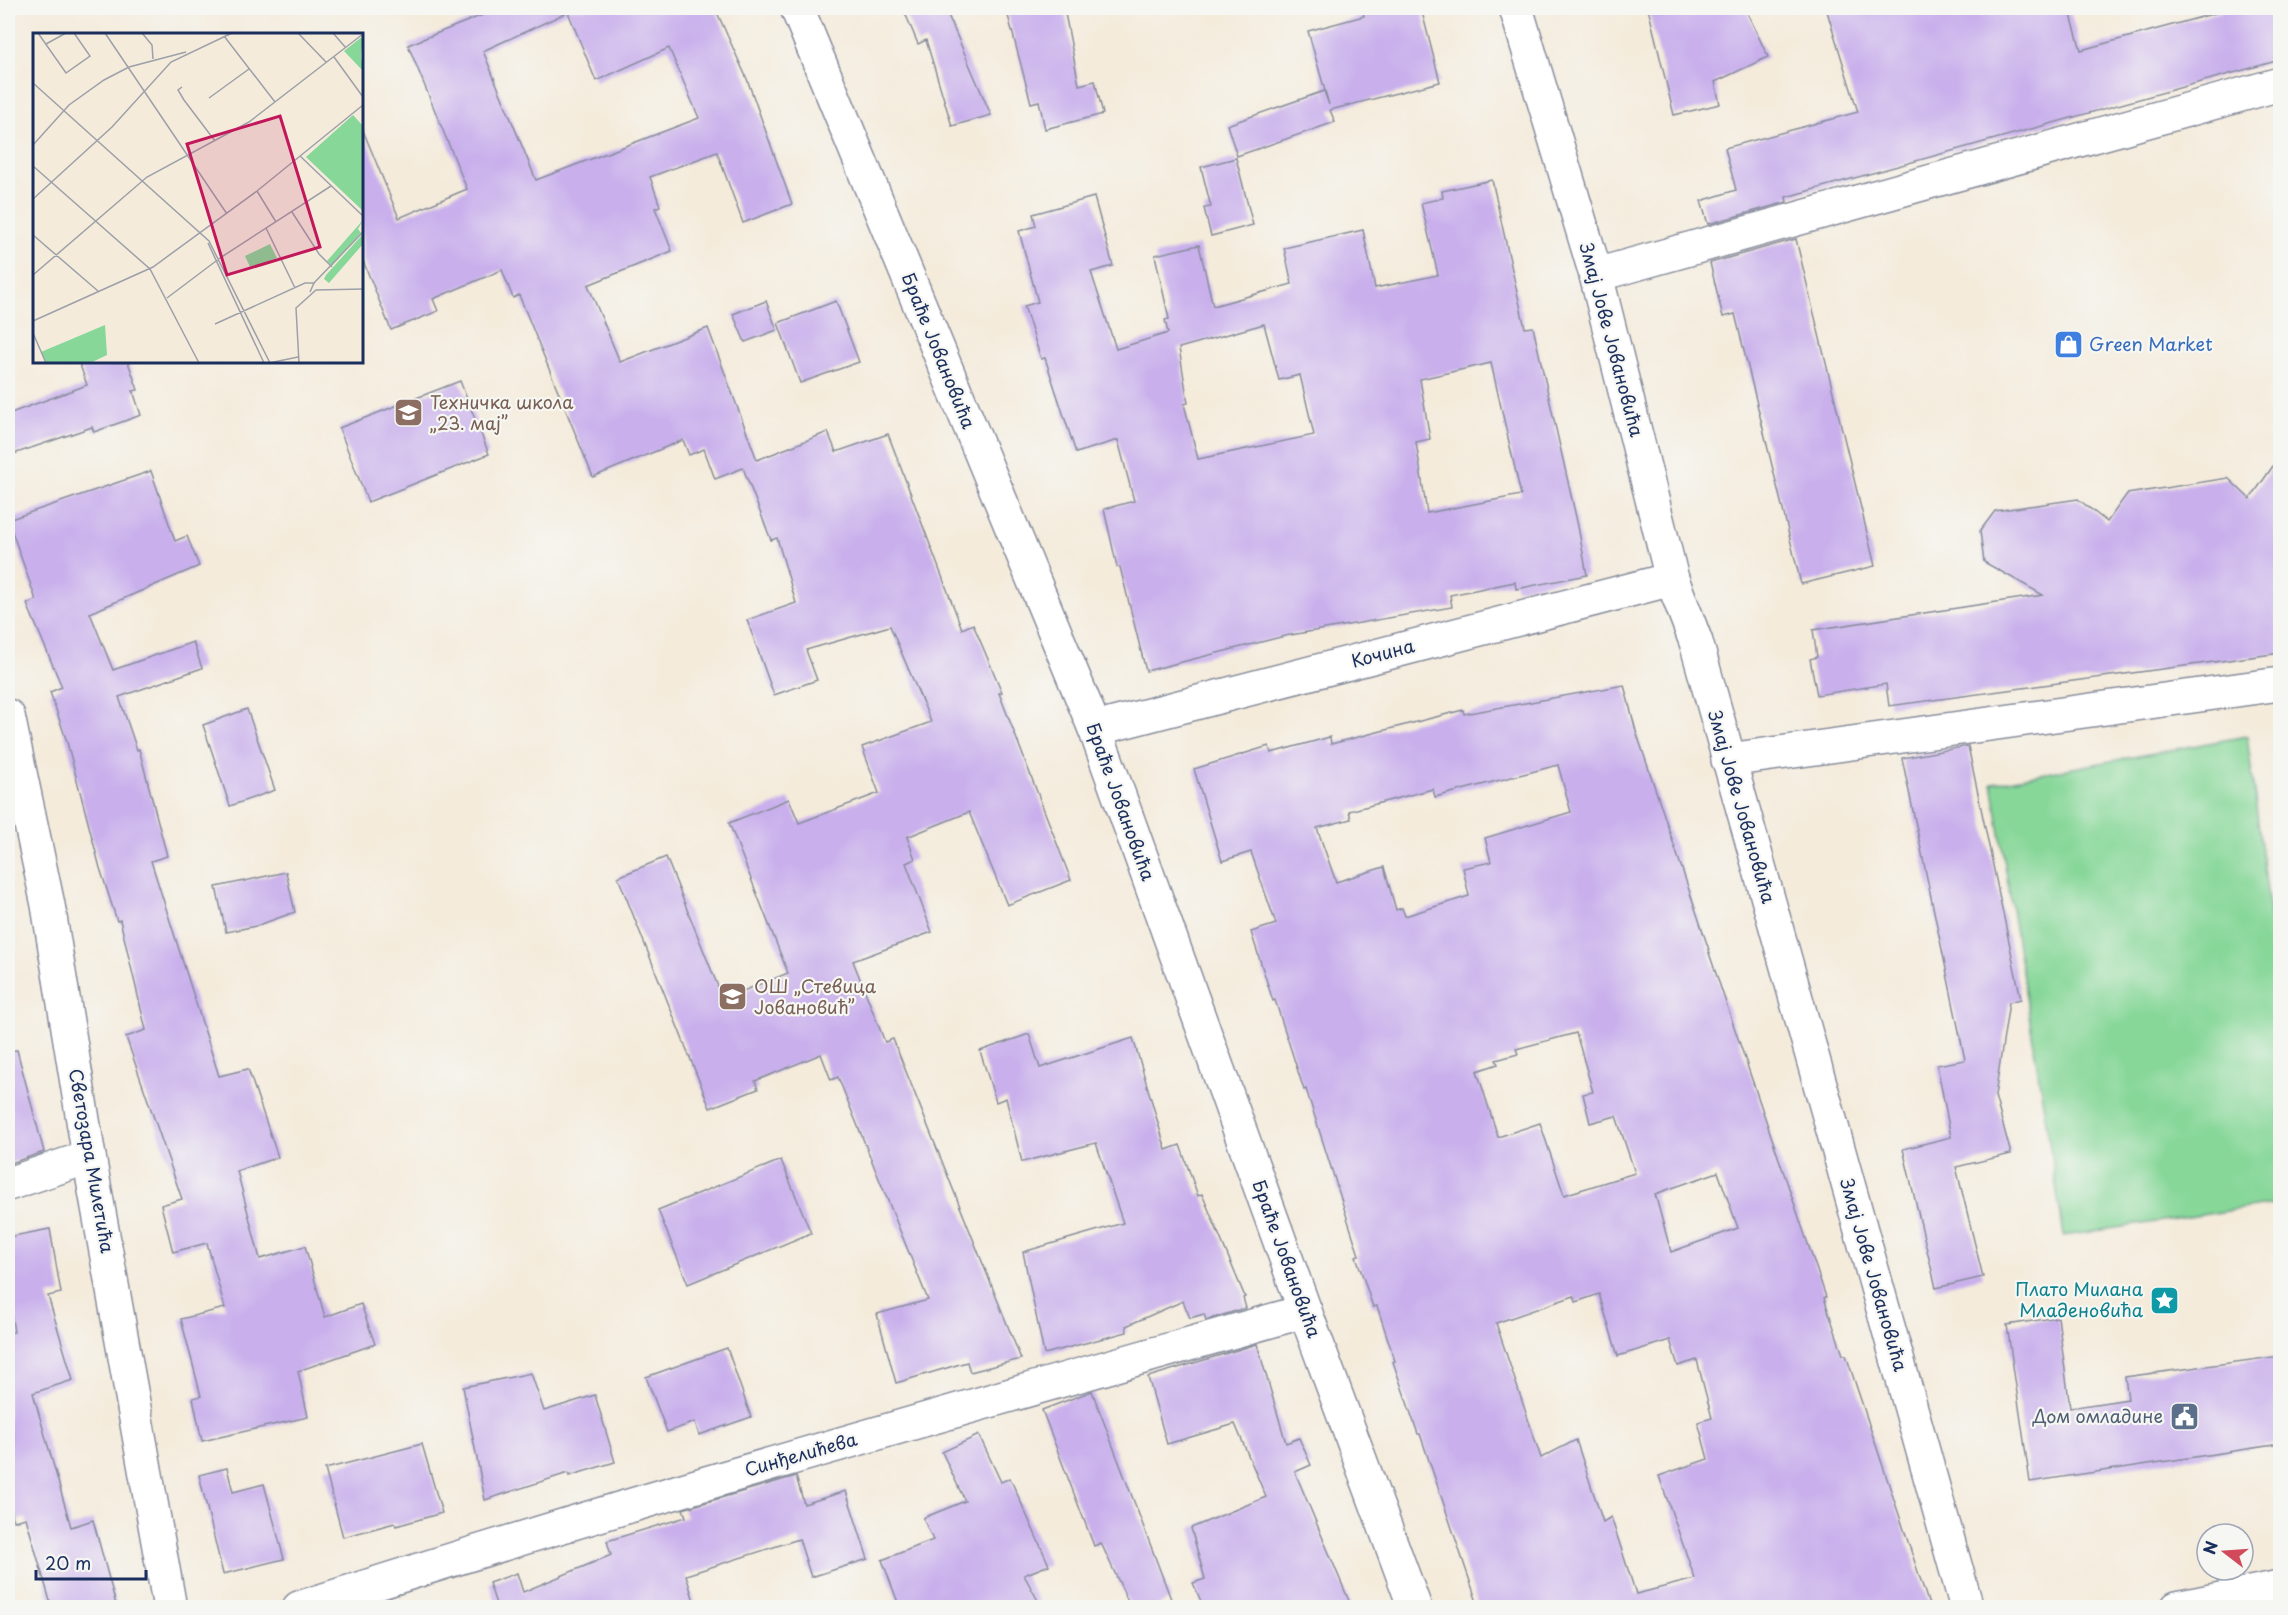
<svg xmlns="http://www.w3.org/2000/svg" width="2288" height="1615" font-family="'Playpen Sans',sans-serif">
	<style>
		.green { fill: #86d798; stroke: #50837b; stroke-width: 1.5 }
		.building { fill: #c9b0ec; fill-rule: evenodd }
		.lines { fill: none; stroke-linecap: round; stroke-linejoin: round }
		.minor-casing { stroke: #888d9c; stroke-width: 36 }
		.minor { stroke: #fff; stroke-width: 33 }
		.labels { text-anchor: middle; stroke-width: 4.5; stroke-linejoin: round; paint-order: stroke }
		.street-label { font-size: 18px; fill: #1b2f5e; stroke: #f6f6f2 }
		.shop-label { font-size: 18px; fill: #366cbe; stroke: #f6f6f2; text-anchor: start }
		.education-label { font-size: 18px; fill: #785e54; stroke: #f6f6f2; text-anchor: start }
		.culture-label { font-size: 18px; fill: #0d838f; stroke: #f6f6f2; text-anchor: end }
		.service-label { font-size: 18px; fill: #4e5e75; stroke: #f6f6f2; text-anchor: end }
		.inset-road { fill: none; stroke: #9da0a9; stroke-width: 1.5 }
		.view { fill: #c2185b; fill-opacity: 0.15; stroke: #c2185b; stroke-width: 3 }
		.inset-edge { fill: none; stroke: #1b2f5e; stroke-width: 3 }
	</style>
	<rect width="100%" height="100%" fill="#f6f6f2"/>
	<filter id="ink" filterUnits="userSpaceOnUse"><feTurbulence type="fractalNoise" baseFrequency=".0167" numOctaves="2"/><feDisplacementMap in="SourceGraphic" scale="12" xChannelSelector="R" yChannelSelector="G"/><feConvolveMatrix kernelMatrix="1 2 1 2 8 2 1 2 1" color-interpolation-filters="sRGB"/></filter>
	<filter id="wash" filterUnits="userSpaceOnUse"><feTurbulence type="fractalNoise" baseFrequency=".008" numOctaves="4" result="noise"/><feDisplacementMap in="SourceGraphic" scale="24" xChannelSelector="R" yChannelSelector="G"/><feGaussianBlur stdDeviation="1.35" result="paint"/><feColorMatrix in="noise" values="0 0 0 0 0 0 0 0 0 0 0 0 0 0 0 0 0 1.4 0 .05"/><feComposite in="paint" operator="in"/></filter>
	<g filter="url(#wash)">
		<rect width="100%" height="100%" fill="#f4ebdb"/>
		<path class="green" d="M2247 736 2280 992V1203L2064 1236 1992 783Z"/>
		<g id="blocks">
			<g class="building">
				<path d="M500 8H715L747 79 792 204 743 223 717 152 650 177 660 206 655 208 672 251 588 285 620 362 708 328 757 460 828 432 836 452 888 434 962 629 973 624 1002 692 999 693 1071 880 1007 905 969 812 907 837 915 859 906 863 932 932 853 961 885 1042 893 1039 1021 1359 970 1372 967 1362 896 1383 877 1314 928 1300 838 1077 831 1080 821 1054 755 1081 758 1089 710 1108 618 877 666 857 723 999 788 973 729 823 789 799 799 823 879 793 862 747 931 722 890 626 806 650 817 680 774 695 747 620 796 603 777 538 771 540 743 468 715 479 704 449 689 455 683 440 593 477 519 295 513 298 502 270 433 299 438 311 391 330 362 258V128L399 218 467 189 408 45ZM568 12 596 81 669 48 699 118 536 180 483 51Z"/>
				<path d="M903 8H945L991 115 952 126 926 40 918 44Z"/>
				<path d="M1006 8H1064L1079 85 1095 81 1103 114 1045 129 1039 101 1031 103Z"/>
				<path d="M1362 8H1421L1440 82 1330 110 1335 122 1237 156 1227 125 1324 91 1329 105 1308 31 1364 16Z"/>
				<path d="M1648 8H1745L1768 57 1715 82 1720 104 1674 115Z"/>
				<path d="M1826 8H2069L2081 50 2234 8H2280V60L1786 197 1787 202 1708 224 1701 201 1736 190 1725 148 1858 112Z"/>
				<path d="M1236 158 1253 225 1211 236 1204 208 1211 207 1201 167Z"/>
				<path d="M1492 180 1525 328 1533 327 1578 526 1587 575 1516 589 1515 582 1450 595 1452 607 1285 636 1146 671 1120 567H1117L1104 509 1134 501 1118 440 1076 453 1045 358 1041 359 1024 306 1038 302 1019 231 1036 226 1033 214 1094 197 1113 266 1091 272 1116 349 1168 333 1165 320 1169 319 1155 255 1199 245 1213 306 1292 284 1284 248 1363 230 1375 288 1438 275 1421 203 1443 198 1442 191ZM1264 324 1279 380 1300 375 1314 435 1198 459 1184 404 1188 403 1179 348ZM1491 363 1521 495 1427 513 1416 442 1430 439 1420 379Z"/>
				<path d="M1796 239 1875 566 1801 584 1735 314 1723 317 1710 263Z"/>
				<path d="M766 301 777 330 745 342 733 314Z"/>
				<path d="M836 301 859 362 800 383 778 323Z"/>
				<path d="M79 362H128L138 390 133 391 141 415 94 432 92 427 8 456V414L87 385Z"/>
				<path d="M460 381 489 454 368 502 339 428Z"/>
				<path d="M2280 456V653L1889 706 1886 684 1817 695 1810 659 1817 657 1813 630 2043 595 1984 562 1980 531 1995 511 2078 499 2107 522 2127 494 2228 478 2250 499Z"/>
				<path d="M151 471 175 541 187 536 199 566 90 613 113 670 193 642 202 668 119 697 137 750 139 749 167 856 151 861 219 1076 248 1069 278 1157 237 1171 260 1259 305 1246 325 1317 361 1304 375 1344 298 1371 308 1417 202 1441 193 1398 201 1396 181 1319 225 1308 207 1243 173 1252 161 1205 182 1199 126 1037 146 1030 120 920 117 921 100 868 67 742 50 692 62 687 27 604 36 600 8 520Z"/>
				<path d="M1624 685 1636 731 1710 953H1709L1826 1297 1824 1298 1843 1355H1846L1930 1608H1479L1420 1434H1418L1393 1362 1395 1361 1377 1306 1373 1307 1356 1256 1359 1255 1306 1089 1304 1090 1275 1000 1273 1001 1251 932 1276 924 1251 852 1222 861 1194 769 1269 746 1271 753 1330 737 1331 744 1463 710 1464 714ZM1558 765 1571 812 1485 838 1491 862 1463 868 1469 896 1405 916 1402 908 1396 910 1384 867 1336 882 1317 828 1351 819 1349 811 1433 789 1435 797ZM1576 1033 1593 1092 1583 1094 1590 1123 1616 1116 1635 1173 1564 1195 1540 1123 1498 1137 1477 1071 1498 1064 1496 1060 1518 1054 1516 1049ZM1718 1172 1738 1228 1671 1252 1655 1194ZM1599 1294 1618 1356 1670 1340 1678 1366 1697 1360 1712 1418 1698 1422 1708 1459 1659 1476 1695 1579 1636 1594 1611 1517 1603 1522 1576 1440 1541 1458 1496 1323 1574 1296 1576 1302Z"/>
				<path d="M247 709 275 790 230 806 203 725Z"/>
				<path d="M1968 746 2021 999 2009 1002 1995 1096 2011 1154 1956 1167 1983 1277 1936 1288 1903 1149 1951 1137 1937 1065 1965 1060 1902 758Z"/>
				<path d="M286 872 295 912 256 926 226 932 216 887Z"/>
				<path d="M1029 1034 1040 1068 1133 1038 1166 1150 1180 1145 1198 1196 1202 1194 1245 1297 1243 1298 1246 1308 1206 1320 1204 1314 1190 1318 1183 1301 1126 1326 1127 1332 1044 1354 1023 1252 1123 1223 1096 1143 1022 1162 1006 1098 996 1102 980 1051Z"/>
				<path d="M17 1050 44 1152 8 1164V1051Z"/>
				<path d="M781 1160 811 1233 688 1284 658 1210Z"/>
				<path d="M50 1229 61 1293 48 1296 73 1380 33 1393 71 1527 93 1520 117 1608H52L26 1518 14 1521 8 1498V1333L14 1332 8 1294V1237Z"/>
				<path d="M2058 1317 2070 1408 2128 1399 2125 1377 2280 1356V1444L2030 1482 2007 1325Z"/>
				<path d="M1257 1344 1286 1443 1299 1438 1311 1465 1295 1472 1352 1608H1204L1193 1583 1205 1579 1191 1528 1266 1497 1235 1424 1167 1444 1148 1377Z"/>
				<path d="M727 1348 751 1417 699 1435 695 1422 667 1432 646 1377Z"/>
				<path d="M531 1373 544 1411 595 1395 615 1462 569 1476 568 1473 485 1500 463 1387Z"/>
				<path d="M1092 1391 1171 1599 1152 1608H1131L1101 1543 1094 1546 1042 1410Z"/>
				<path d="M979 1435 1001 1482 1010 1478 1049 1565 1024 1575 1042 1608H900L882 1560 933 1540 923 1518 965 1501 942 1452Z"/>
				<path d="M422 1444 442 1513 396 1526 395 1523 343 1537 325 1469Z"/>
				<path d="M227 1468 233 1492 264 1484 284 1559 223 1574 199 1475Z"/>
				<path d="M796 1476 804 1504 846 1491 868 1559 811 1577 799 1539 686 1575 696 1608H487L496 1604 489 1583 517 1573 523 1592 611 1555 607 1541 686 1517 683 1509Z"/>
			</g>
		</g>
	</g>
	<g filter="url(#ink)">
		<use href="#blocks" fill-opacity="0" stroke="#888d9c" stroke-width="1.5"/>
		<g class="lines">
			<defs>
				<g id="minor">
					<path d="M797 8 1095 729 1305 1311 1415 1608"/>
					<path d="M1516 8 1596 275 1672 579 1696 642 1967 1608"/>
					<path d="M1596 275 2280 84"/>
					<path d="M8 716 48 905 89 1157 170 1608"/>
					<path d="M1095 729 1672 579"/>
					<path d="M1728 760 2280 684"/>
					<path d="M8 1184 89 1157"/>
					<path d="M299 1608C632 1501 969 1407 1305 1311"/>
					<path d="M2177 1608 2280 1587"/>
				</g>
			</defs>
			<use href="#minor" class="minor-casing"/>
			<use href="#minor" class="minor"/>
		</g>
	</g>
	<defs>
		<symbol id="shop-square" viewBox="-11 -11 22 22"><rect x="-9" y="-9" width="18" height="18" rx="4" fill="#3f7fe0" stroke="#f6f6f2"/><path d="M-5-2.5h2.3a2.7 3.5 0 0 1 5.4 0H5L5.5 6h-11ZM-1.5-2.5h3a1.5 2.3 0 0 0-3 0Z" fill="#fff"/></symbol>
		<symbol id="school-square" viewBox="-11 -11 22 22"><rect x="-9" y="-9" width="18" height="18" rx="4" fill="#8d6e63" stroke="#f6f6f2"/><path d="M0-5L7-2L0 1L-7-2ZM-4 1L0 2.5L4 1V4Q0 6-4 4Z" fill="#fff"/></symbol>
		<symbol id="sight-square" viewBox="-11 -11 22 22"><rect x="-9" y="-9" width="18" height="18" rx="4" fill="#0f9aa8" stroke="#f6f6f2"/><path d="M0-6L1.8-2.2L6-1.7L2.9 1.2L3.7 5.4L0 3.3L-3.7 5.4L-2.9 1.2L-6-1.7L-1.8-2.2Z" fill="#fff"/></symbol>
		<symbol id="civic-square" viewBox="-11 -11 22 22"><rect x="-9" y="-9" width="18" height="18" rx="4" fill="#5c6f8a" stroke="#f6f6f2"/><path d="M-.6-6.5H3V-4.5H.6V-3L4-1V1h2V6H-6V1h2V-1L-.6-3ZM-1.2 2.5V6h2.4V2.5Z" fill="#fff"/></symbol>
	</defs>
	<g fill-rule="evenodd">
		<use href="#shop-square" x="2052" y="328" width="33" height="33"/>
		<use href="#school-square" x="392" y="396" width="33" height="33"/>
		<use href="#school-square" x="716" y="980" width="33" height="33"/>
		<use href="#sight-square" x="2148" y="1284" width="33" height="33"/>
		<use href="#civic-square" x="2168" y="1400" width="33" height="33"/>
	</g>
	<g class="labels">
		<g class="street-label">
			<text transform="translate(1611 340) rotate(75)" y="6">Змај Јове Јовановића</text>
			<text transform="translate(938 351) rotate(68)" y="6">Браће Јовановића</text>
			<text transform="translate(1383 654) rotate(-15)" y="6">Кочина</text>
			<text transform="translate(1120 802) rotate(70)" y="6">Браће Јовановића</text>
			<text transform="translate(1741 807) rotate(74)" y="6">Змај Јове Јовановића</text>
			<text transform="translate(91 1161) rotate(80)" y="6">Светозара Милетића</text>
			<text transform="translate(1286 1259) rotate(70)" y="6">Браће Јовановића</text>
			<text transform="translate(1873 1275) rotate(74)" y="6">Змај Јове Јовановића</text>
			<text transform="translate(801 1455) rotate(-16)" y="6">Синђелићева</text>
		</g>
		<g class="shop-label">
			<text x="2089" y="351">Green Market</text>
		</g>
		<g class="education-label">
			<text x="430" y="409">Техничка школа<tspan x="430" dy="21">„23. мај”</tspan></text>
			<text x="754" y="993">ОШ „Стевица<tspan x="754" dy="21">Јовановић”</tspan></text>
		</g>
		<g class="culture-label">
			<text x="2143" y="1296">Плато Милана<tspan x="2143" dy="21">Младеновића</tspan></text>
		</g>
		<g class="service-label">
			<text x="2163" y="1423">Дом омладине</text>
		</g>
	</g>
	<g transform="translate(33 33)">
		<rect width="330" height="330" fill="#f4ebdb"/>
		<path d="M330 3 328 23 330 38 311 18ZM320 82 330 93V178L273 124ZM330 187 325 196 328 200 299 233 294 228ZM330 201V211L296 250 291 246 293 242ZM237 211 244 225 218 236 212 223ZM72 292 74 322 57 330H13L8 319Z" fill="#86d798"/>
		<path class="inset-road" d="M5 0 33 40 57 23 41 0M72 0 194 181M109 0 119 12 120 26M265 0 293 29M300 0 313 15M191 3 242 69M13 11 33 0M301 24 330 64M0 50 176 208 237 330M149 54 145 57 151 67 182 108M176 65 216 36M0 112 36 72 71 47 96 34 153 19M267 123 330 183M0 133 117 236 166 330M224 158 243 189M0 166 79 94 138 29 199 0M259 179 286 221 299 234M233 195 262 255M0 202 65 258M175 210 231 330M0 242 114 144 216 89 330 1M277 259 281 250 330 199M134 265 187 225 298 153M0 288 120 234 224 158 330 72M182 291 272 250H282M0 300 13 330M236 330 265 324M266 330 263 275 283 257 330 256"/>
		<path class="view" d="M247 83 287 214 194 242 154 111Z"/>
		<rect width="330" height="330" class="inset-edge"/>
	</g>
	<rect width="2288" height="1615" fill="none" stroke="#f6f6f2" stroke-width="30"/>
	<g transform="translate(2225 1552) rotate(287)"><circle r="28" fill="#f6f6f2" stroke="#9ea6b7" stroke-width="1.5"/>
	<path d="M0-4.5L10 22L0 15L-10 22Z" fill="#d1495b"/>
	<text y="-9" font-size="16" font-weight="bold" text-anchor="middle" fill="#1b2f5e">N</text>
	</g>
	<path d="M36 1570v9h110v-9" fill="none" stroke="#1b2f5e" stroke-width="3"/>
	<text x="45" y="1570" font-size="18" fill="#1b2f5e" stroke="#f6f6f2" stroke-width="4.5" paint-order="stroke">20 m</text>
</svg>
